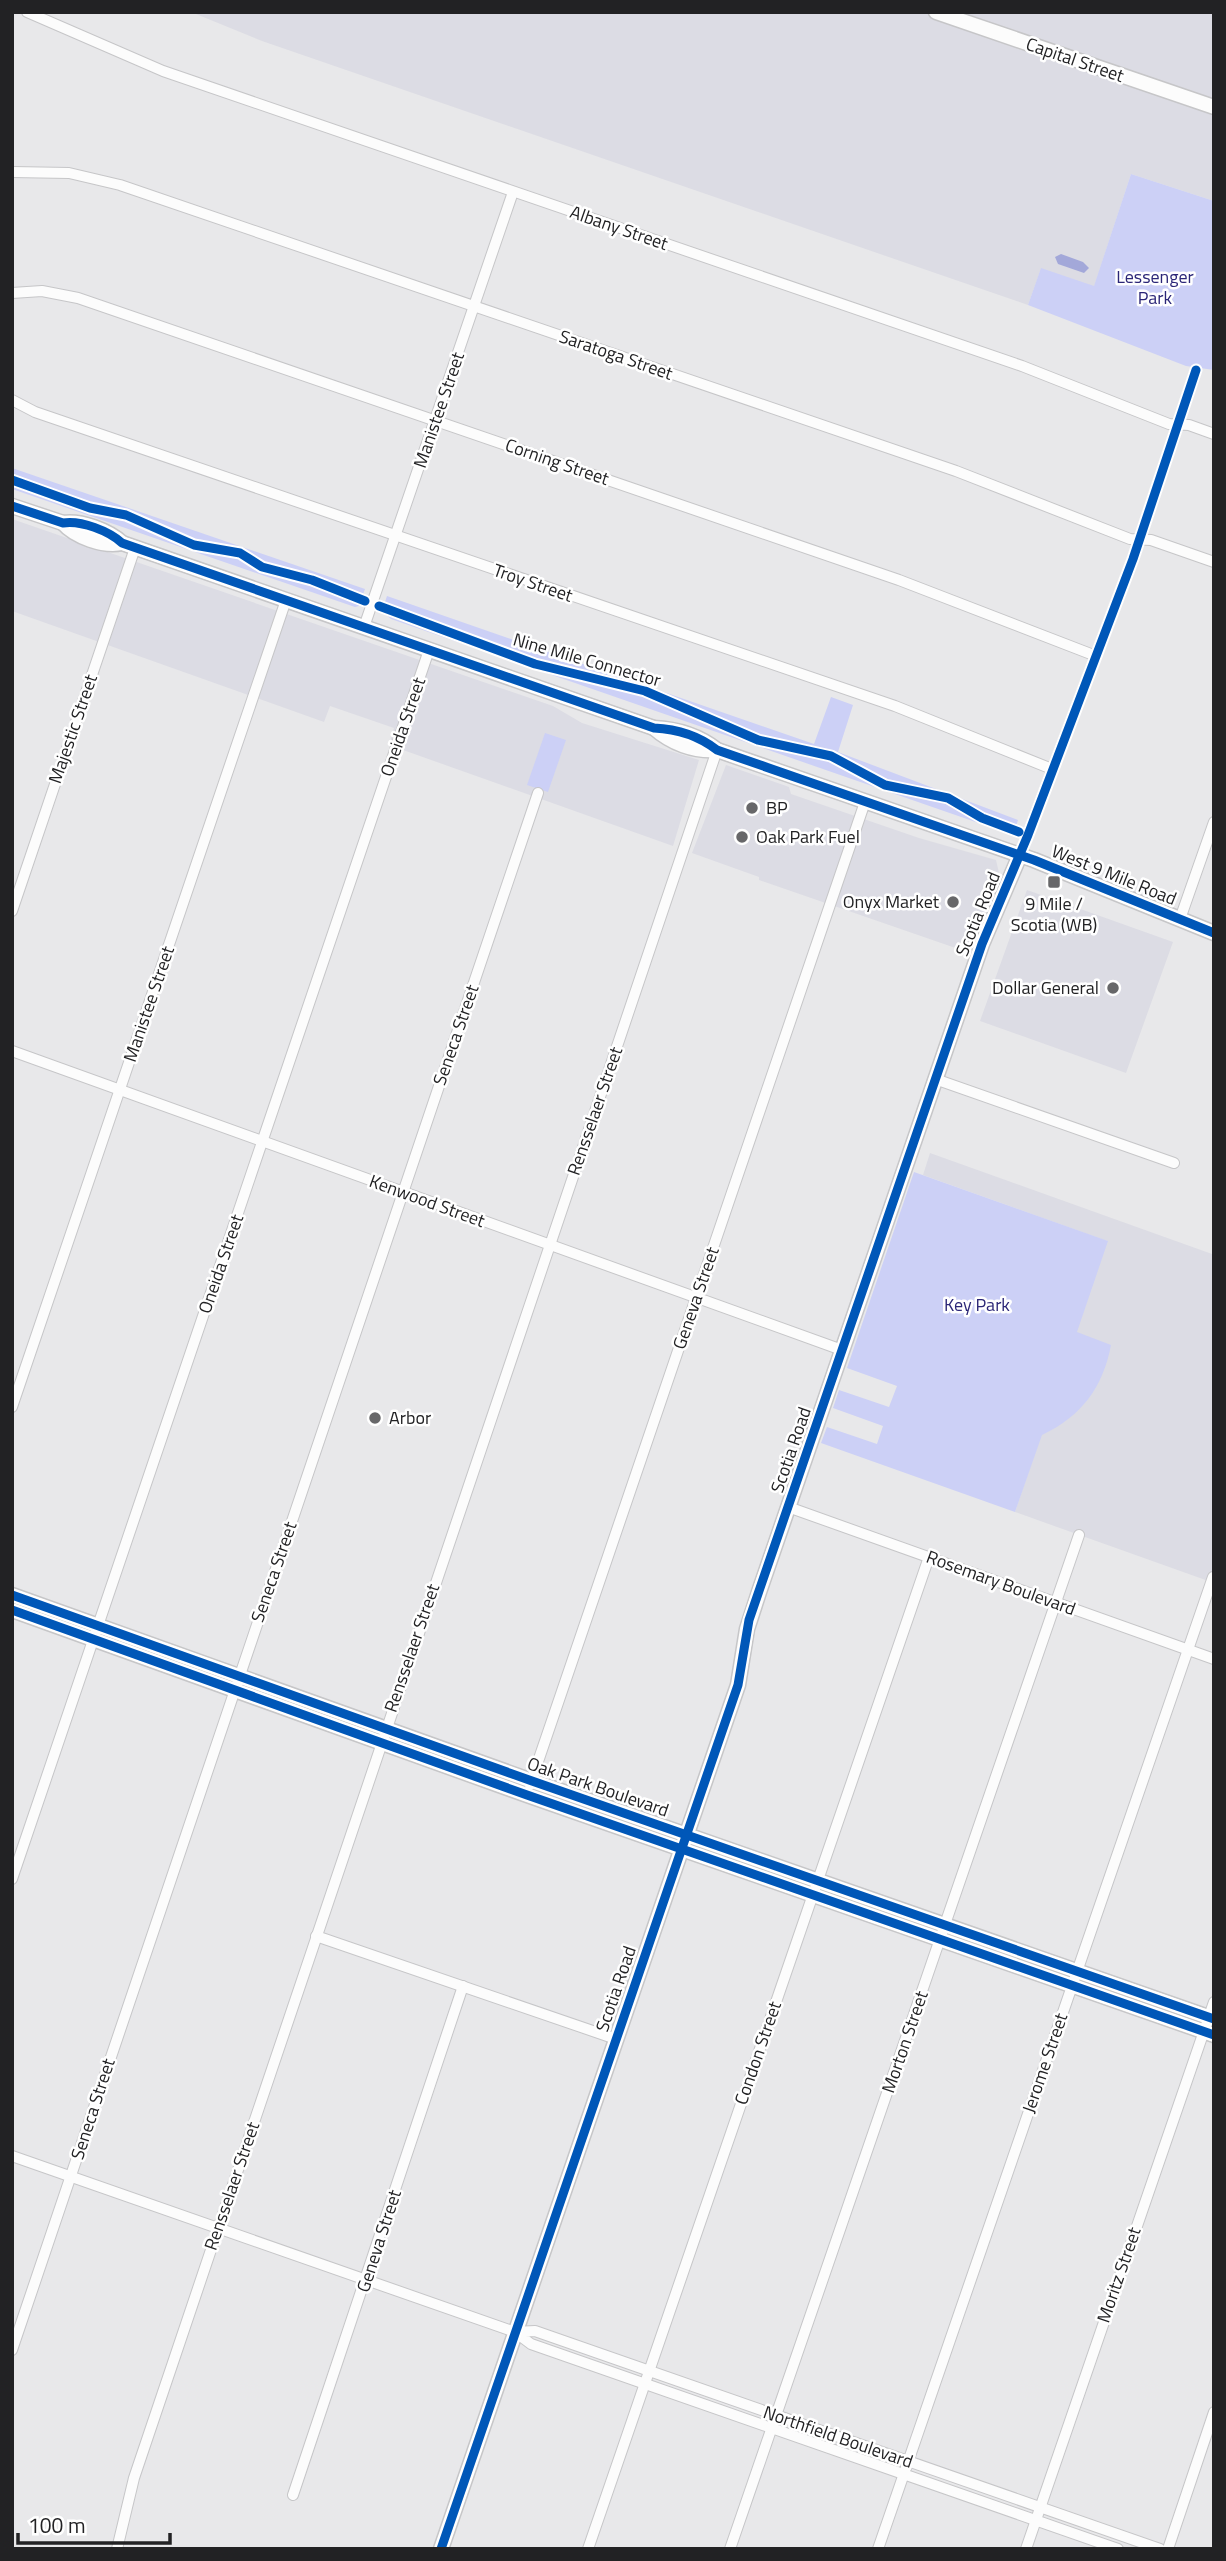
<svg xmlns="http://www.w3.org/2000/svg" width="1226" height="2561" font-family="'Titillium Web',sans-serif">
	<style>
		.built { fill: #dcdce4 }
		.green { fill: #ccd0f6 }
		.water { fill: #a3a8d9 }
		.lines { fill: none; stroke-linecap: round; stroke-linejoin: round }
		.street-casing { stroke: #c6c6c8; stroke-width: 12 }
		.secondary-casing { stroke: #c6c6c8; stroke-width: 17 }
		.street { stroke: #fcfcfc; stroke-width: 10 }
		.secondary { stroke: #fcfcfc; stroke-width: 14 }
		.cycleway-casing { stroke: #fff; stroke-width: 13 }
		.cycleway { stroke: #0057b8; stroke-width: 9 }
		.poi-dot { fill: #676769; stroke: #fff; stroke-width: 2.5 }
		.labels { text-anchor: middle; stroke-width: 5; stroke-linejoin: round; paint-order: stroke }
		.street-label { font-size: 18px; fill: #222224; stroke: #fff }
		.park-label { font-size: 18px; fill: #2b2677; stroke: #fff }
		.poi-label { font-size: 18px; fill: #222224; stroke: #fff; text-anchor: start }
	</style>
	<rect width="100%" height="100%" fill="#e8e8ea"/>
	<g class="built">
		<path d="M191 12H1214V201L1131 174 1094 287 1041 269 1028 305 262 41Z"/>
		<path d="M12 519 553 706 582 723 699 760 673 846 389 745 394 728 330 706 324 722 12 611Z"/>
		<path d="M726 765 789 787 791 794 919 838 996 860 999 873 970 953 759 880V877L692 853Z"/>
		<path d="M1027 890 1173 942 1126 1073 980 1021Z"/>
		<path d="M930 1153 1212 1254 1214 1250V1583L1015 1512 1107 1241 923 1175Z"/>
	</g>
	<g class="green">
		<path d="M1131 174 1214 201V370L1186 366 1028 305 1041 268 1094 286Z"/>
		<path d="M12 468 365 589 359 606 355 607 12 489Z"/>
		<path d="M387 596 814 744 831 697 853 705 838 752 1018 820 1013 835 391 619 382 611Z"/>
		<path d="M545 733 566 740 548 792 527 785Z"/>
		<path d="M914 1172 1108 1241 1077 1332 1111 1345C1103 1387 1082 1416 1042 1435L1015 1512 821 1443 827 1427 877 1444 883 1426 833 1408 839 1390 889 1407 897 1386 847 1368Z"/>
	</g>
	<path class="water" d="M1061 254 1083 262 1089 268 1084 273 1058 264 1055 257Z"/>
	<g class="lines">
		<defs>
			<g id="street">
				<path d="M27 12 163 71 1022 366 1169 424 1189 425 1214 434"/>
				<path d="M12 172 69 173 120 185 956 471 1130 539 1151 540 1214 562"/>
				<path d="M12 293 42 291 78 298 899 580 1096 656"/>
				<path d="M12 400 35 412 895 706 1052 769"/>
				<path d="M364 627 513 192"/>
				<path d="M1020 855 1133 559 1196 370"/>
				<path d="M12 911 135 548"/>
				<path d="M1180 919 1214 822"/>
				<path d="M12 1051 842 1350"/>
				<path d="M935 1079 1174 1163"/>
				<path d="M12 1407 286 600"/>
				<path d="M788 1507 1214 1659"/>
				<path d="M530 1785 865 802"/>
				<path d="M12 1879 429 650"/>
				<path d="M316 1936 616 2039"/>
				<path d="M12 2156 515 2332"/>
				<path d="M12 2350 538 793"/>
				<path d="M293 2495 463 1986"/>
				<path d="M117 2549 134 2478 717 750"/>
				<path d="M588 2549 929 1557"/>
				<path d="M730 2549 1079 1535"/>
				<path d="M878 2549 1213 1577"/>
				<path d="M1026 2549 1214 2002"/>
				<path d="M1118 2549 531 2344 515 2332 535 2331 1160 2549"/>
				<path d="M1168 2549 1214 2412"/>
			</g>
			<g id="secondary">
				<path d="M936 12 1214 107"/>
				<path d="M12 506 63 523C81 520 109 531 122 543L654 728C677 729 699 736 717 750L1034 860 1214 933"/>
				<path d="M63 523C75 537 104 547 122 543"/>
				<path d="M654 728C671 743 694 752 717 750"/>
				<path d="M12 1595 532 1781 1214 2019"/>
				<path d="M12 1610 527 1795 1214 2035"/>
				<path d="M441 2549 738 1685 747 1629 759 1592 982 944 1020 855"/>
			</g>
		</defs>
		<use href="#street" class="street-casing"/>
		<use href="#secondary" class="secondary-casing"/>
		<use href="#street" class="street"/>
		<use href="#secondary" class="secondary"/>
		<defs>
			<g id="cycleway">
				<path d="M12 480 90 508 126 515 194 545 240 553 262 567 312 580 365 601"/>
				<path d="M12 506 63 523C81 520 109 531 122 543L654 728C677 729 699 736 717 750L1034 860 1214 933"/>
				<path d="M379 606 535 664 645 691 758 740 831 756 885 785 948 798 982 818 1019 832"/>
				<path d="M12 1595 532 1781 1214 2019"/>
				<path d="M12 1610 527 1795 1214 2035"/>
				<path d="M441 2549 738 1685 749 1620 982 944 1028 835 1133 559 1196 370"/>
			</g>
		</defs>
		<use href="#cycleway" class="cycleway-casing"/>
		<use href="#cycleway" class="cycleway"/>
	</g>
	<g class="poi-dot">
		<circle cx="752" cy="808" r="7"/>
		<circle cx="742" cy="837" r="7"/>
		<rect x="1047" y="875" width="14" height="14" rx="3.5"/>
		<circle cx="953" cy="902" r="7"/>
		<circle cx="1113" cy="988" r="7"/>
		<circle cx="375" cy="1418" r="7"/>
	</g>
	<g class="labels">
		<g class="street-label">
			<text transform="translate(1075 60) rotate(19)" y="6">Capital Street</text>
			<text transform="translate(619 228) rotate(19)" y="6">Albany Street</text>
			<text transform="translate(616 355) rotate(19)" y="6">Saratoga Street</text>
			<text transform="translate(439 410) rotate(-71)" y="6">Manistee Street</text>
			<text transform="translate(557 462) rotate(19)" y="6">Corning Street</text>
			<text transform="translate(533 583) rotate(19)" y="6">Troy Street</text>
			<text transform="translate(587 660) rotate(16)" y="6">Nine Mile Connector</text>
			<text transform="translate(403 727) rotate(-71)" y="6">Oneida Street</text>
			<text transform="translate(73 729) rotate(-71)" y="6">Majestic Street</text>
			<text transform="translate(1114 875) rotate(22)" y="6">West 9 Mile Road</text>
			<text transform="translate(978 914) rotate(-68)" y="6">Scotia Road</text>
			<text transform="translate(149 1004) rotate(-71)" y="6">Manistee Street</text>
			<text transform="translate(456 1035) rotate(-71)" y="6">Seneca Street</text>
			<text transform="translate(595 1111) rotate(-71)" y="6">Rensselaer Street</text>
			<text transform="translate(427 1201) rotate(20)" y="6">Kenwood Street</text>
			<text transform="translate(221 1264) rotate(-71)" y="6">Oneida Street</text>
			<text transform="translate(696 1298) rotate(-71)" y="6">Geneva Street</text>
			<text transform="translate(791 1450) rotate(-71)" y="6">Scotia Road</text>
			<text transform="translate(274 1572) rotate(-71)" y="6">Seneca Street</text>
			<text transform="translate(1001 1583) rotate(20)" y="6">Rosemary Boulevard</text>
			<text transform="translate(412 1648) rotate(-71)" y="6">Rensselaer Street</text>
			<text transform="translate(598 1787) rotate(19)" y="6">Oak Park Boulevard</text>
			<text transform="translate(616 1989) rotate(-71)" y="6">Scotia Road</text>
			<text transform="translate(905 2042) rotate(-71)" y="6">Morton Street</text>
			<text transform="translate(758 2053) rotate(-71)" y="6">Condon Street</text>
			<text transform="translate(1045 2063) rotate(-71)" y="6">Jerome Street</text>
			<text transform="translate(93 2109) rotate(-72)" y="6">Seneca Street</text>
			<text transform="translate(232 2186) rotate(-71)" y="6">Rensselaer Street</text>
			<text transform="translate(379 2241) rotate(-72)" y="6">Geneva Street</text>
			<text transform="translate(1119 2275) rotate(-71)" y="6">Moritz Street</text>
			<text transform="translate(838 2437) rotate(19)" y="6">Northfield Boulevard</text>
		</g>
		<g class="park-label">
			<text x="1155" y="283">Lessenger<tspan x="1155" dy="21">Park</tspan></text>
			<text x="977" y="1311">Key Park</text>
		</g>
		<g class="poi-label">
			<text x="766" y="814">BP</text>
			<text x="756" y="843">Oak Park Fuel</text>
			<text x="939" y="908" text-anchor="end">Onyx Market</text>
			<text x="1054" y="910" text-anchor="middle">9 Mile /<tspan x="1054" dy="21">Scotia (WB)</tspan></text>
			<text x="1099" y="994" text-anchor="end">Dollar General</text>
			<text x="389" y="1424">Arbor</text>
		</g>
	</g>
	<rect width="1226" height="2561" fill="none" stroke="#222224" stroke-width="28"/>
	<path d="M18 2533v10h152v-10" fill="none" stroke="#222224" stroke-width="3.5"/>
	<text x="28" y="2533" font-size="21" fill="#222224" stroke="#ffffff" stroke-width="5" paint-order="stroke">100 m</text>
</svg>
